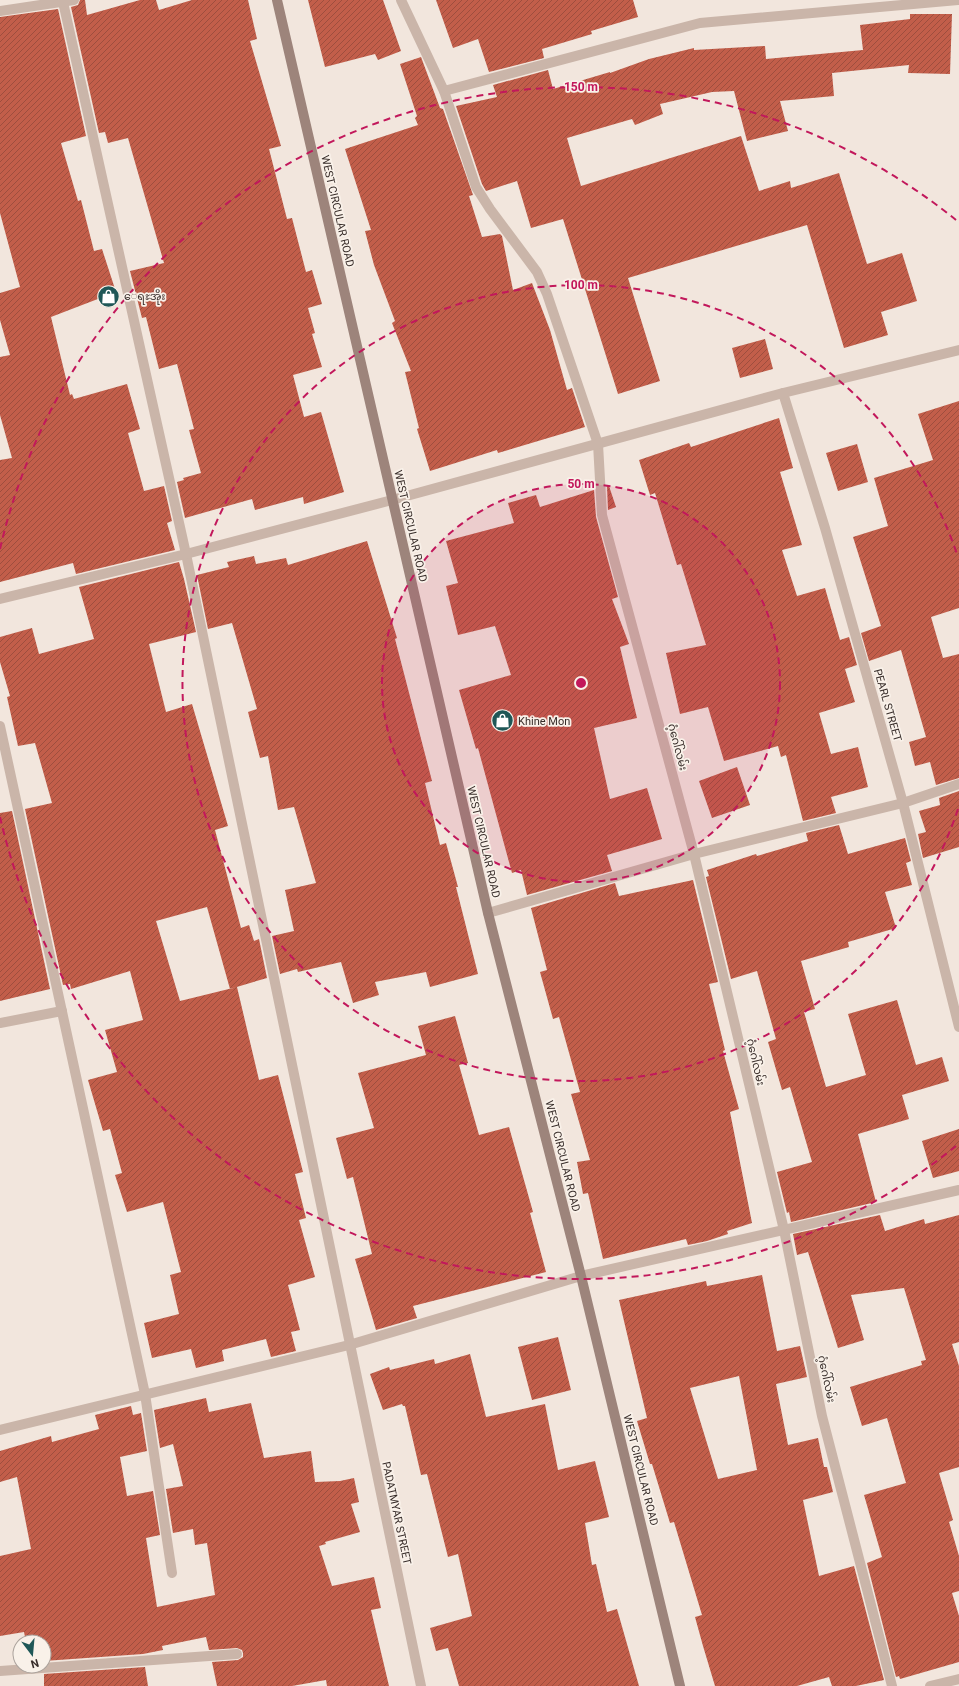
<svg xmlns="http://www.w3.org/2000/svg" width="959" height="1686" font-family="Roboto,'Noto Sans Myanmar',sans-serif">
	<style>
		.building { fill: url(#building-hatch); fill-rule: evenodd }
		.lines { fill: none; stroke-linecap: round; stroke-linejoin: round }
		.street { stroke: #cab5a9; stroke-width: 10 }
		.secondary { stroke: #9d847b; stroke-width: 10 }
		.ring { fill: none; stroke: #c2185b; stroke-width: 2; stroke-dasharray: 7 5 }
		.labels { text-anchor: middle; stroke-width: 3.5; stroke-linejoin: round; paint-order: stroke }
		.street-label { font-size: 11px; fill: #372c29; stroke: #f9f1e9 }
		.poi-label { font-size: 11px; fill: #372c29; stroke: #f9f1e9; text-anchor: start }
		.centre { fill: #c2185b; stroke: #f9f1e9; stroke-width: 2 }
		.ring-label { font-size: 12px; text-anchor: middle; font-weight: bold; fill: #c2185b; stroke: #f9f1e9; stroke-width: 3.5; stroke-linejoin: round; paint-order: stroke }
	</style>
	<defs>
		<pattern id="building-hatch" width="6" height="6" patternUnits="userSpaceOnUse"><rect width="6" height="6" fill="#c25e4a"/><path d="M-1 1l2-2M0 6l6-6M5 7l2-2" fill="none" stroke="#9e4e3e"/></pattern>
	</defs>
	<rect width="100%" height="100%" fill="#f2e6dd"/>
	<g class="building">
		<path d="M80 0H85L87 15 140 0H156L159 10 192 0H248L257 39 250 41 281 146 269 149 287 219 292 218 306 272 312 270 322 304 308 308 315 333 312 334 322 367 293 375 304 417 321 412 344 492 304 504 303 497 255 510 252 499 185 518 177 482 184 480 183 478 201 473 189 430 194 429 177 364 159 369 146 317 142 318 130 271 164 263 128 138 108 143 105 132 99 133 71 7 78 5Z"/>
		<path d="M308 0H383L401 51 378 60 375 54 325 67Z"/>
		<path d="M436 0H633L638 17 591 31 592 34 542 49 544 58 489 72 478 39 453 48Z"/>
		<path d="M58 9 86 136 61 143 78 201 81 200 94 251 102 249 116 292 51 317 70 395 72 394 74 399 127 384 140 429 128 433 144 491 164 486 172 521 167 523 175 550 76 574 73 563 0 582V460L12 458 0 415V357L10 355 0 320V293L20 287 0 213V17Z"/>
		<path d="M910 14H952L950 74 908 73 909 65 832 73 834 96 780 101 788 131 747 141 734 91 712 92 660 104 663 114 635 125 632 119 567 138 581 186 741 136 759 191 790 181 791 188 839 173 867 264 902 253 917 301 881 312 888 335 844 348 807 225 628 278 660 381 618 394 563 219 531 228 517 181 486 191 482 184 456 106 497 97 493 85 548 70 553 89 610 72V73L649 59 694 48V50L765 46 766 59 863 50 860 25 910 19Z"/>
		<path d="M421 57 440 108 443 109 473 195 469 196 482 237 500 234 502 236 513 290 532 283 550 330 567 390 572 388 585 427 498 453 497 450 430 471 417 429 419 428 405 372 411 371 392 323 395 321 374 265 365 231 371 230 345 149 418 125 415 118 417 116 400 64Z"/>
		<path d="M765 339 773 369 740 378 732 348Z"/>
		<path d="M959 401V608L931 617 943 658 959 654V778L936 785 930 762 915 766 909 742 926 737 901 650 869 661 861 633 881 626 853 537 888 526 874 478 933 460 918 414Z"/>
		<path d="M779 418 793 468 780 472 802 545 782 550 797 596 825 588 840 640 849 637 857 665 845 669 855 702 819 713 831 754 858 747 868 787 831 797 836 813 803 821 786 755 781 757 778 746 724 761 708 707 680 714 666 653 706 645 681 564 677 565 655 493 650 495 639 460 689 443 691 447Z"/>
		<path d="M857 444 868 482 838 491 826 453Z"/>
		<path d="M607 486H609L616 507 608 510Z"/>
		<path d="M594 490 596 517 618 597 612 599 629 644 620 647 637 718 594 728 610 799 647 788 662 839 607 855 612 871 527 895 521 870 512 873 478 748 476 749 459 690 511 675 495 626 458 635 446 586 458 583 446 541 514 523 508 503 536 495 540 507Z"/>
		<path d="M367 541 397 638 395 639 432 781 425 783 440 845 446 843 458 887H456L478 974 430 987 426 972 375 982 379 995 353 1003 341 962 298 972 297 969 280 974 272 936 294 931 285 890 316 883 294 807 278 810 268 756 260 758 248 712 257 709 232 623 208 629 197 575 229 567 227 562 254 556 256 564 286 558 288 565Z"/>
		<path d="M179 562 184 579 196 632 149 644 166 712 192 704 228 826 215 830 241 928 249 925 254 941 259 939 267 978 230 989 207 907 156 921 180 1001 237 987 259 1080 278 1075 303 1172 295 1174 306 1218 299 1220 315 1277 288 1285 300 1330 291 1332 296 1351 271 1357 266 1339 222 1350 224 1361 196 1368 191 1349 152 1358 144 1323 179 1314 170 1275 181 1272 163 1202 127 1212 115 1175 122 1173 110 1129 103 1131 88 1080 117 1072 105 1030 143 1020 130 971 71 989 70 984 63 985 25 809 52 803 35 743 18 746 7 697 10 696 0 662V637L32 628 39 654 94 639 79 587Z"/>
		<path d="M737 767 750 805 712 818 699 781Z"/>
		<path d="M959 791V847L923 858 918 834 926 832 919 811 940 805 939 798Z"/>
		<path d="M12 811 50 989 0 1001V813Z"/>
		<path d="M839 825 848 854 905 838 911 861 906 863 912 885 885 892 896 928 848 942 849 947 801 961 815 1009 804 1012 826 1087 866 1075 848 1014 897 1000 916 1065 942 1057 949 1081 902 1095 909 1119 858 1134 876 1202 791 1222 789 1212 787 1213 777 1172 812 1162 790 1087 782 1090 768 1042 776 1039 757 971 731 979 706 877 709 876 707 870 756 854 757 856 808 841 806 833Z"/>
		<path d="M693 880 718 982 709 984 725 1050 723 1051 739 1109 730 1112 752 1223 727 1231 728 1234 707 1241 688 1245 686 1239 603 1259 588 1193 583 1194 577 1162 590 1160 571 1094 580 1092 559 1017 553 1019 540 972 547 970 531 908 615 883 619 896Z"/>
		<path d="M455 1016 468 1063 459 1065 479 1135 509 1127 533 1212 530 1213 546 1272 413 1306 417 1318 376 1330 355 1259 372 1254 353 1177 347 1179 336 1138 374 1128 358 1073 426 1055 418 1026Z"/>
		<path d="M959 1129V1171L933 1178 922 1141Z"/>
		<path d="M880 1215 885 1231 924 1219 925 1224 959 1215V1342L952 1344 959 1366V1467L939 1473 953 1520 949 1522 959 1556V1591L952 1593 959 1616V1662L900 1679 899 1676 896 1677 867 1563 882 1557 864 1495 906 1483 887 1418 862 1426 850 1387 922 1365 921 1361 926 1360 904 1288 851 1295 864 1340 838 1348 808 1252 797 1255 793 1234Z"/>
		<path d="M762 1275 777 1351 800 1346 807 1377 776 1384 788 1445 818 1438 824 1467H827L833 1492 803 1500 819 1576 854 1566 884 1680 856 1686H832L829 1677 797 1686H715L703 1646 695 1617 702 1615 674 1522 670 1523 652 1464H650L637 1421 647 1418 619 1300 706 1281 707 1286ZM739 1376 757 1470 718 1479 690 1388Z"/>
		<path d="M558 1337 571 1390 532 1400 518 1347Z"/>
		<path d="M470 1354 486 1417 545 1404 558 1470 595 1461 609 1517 585 1523 592 1565 596 1564 607 1612 617 1609 639 1686H459L448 1648 436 1651 430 1628 472 1616 458 1554 448 1557 427 1474 421 1475 405 1406H403L402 1404 383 1410 370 1374 389 1367 390 1370 434 1359 435 1364Z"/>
		<path d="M206 1398 209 1412 251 1403 264 1458 311 1451 315 1482 340 1481 354 1478 359 1502 351 1504 360 1532 325 1542 326 1544 319 1546 332 1586 374 1577 381 1608 371 1610 389 1686H327L326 1680 292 1686H217L212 1662 238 1660 243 1657V1653L242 1650 237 1648 209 1650 206 1637 162 1646 163 1650 143 1654 44 1661V1642H26L24 1632 0 1636V1556L31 1549 17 1477 0 1482V1451L51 1436 52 1442 99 1429 95 1415 131 1406 133 1415 141 1413 147 1451 120 1457 127 1496 153 1491 160 1535 146 1538 157 1607 215 1595 207 1543 195 1545 193 1529 173 1533 166 1489 183 1486 173 1444 160 1448 154 1410Z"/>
		<path d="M145 1667 148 1686H44V1674Z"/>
	</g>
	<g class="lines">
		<g class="street">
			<path d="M401 0 444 91 476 187 490 209 537 272 547 294 598 444 602 515 694 854 784 1230 822 1416 892 1686"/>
			<path d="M63 2 186 554 421 1686"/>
			<path d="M0 11 74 0"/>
			<path d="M444 91 700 23 958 0"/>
			<path d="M783 393 825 528 903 803 959 1027"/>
			<path d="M0 599 186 554 392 500 783 393 959 350"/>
			<path d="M0 726 145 1394 172 1573"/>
			<path d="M488 913 694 854 903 803 959 784"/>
			<path d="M0 1023 62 1011"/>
			<path d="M0 1430 349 1345 581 1276 959 1190"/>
			<path d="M0 1671 237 1654"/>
			<path d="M930 1686 959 1679"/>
		</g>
		<path class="secondary" d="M277 0 488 913 581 1276 680 1686"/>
	</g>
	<circle cx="581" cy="683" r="199" fill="#c2185b" fill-opacity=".12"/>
	<g class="ring">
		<circle cx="581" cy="683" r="199"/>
		<path d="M958 809A398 398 0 1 1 958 557"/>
		<path d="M956 1146A596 596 0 0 1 0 817M0 549A596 596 0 0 1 956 220"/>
	</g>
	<defs>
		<symbol id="shop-disc" viewBox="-11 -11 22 22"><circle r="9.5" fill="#1f5757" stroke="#f9f1e9"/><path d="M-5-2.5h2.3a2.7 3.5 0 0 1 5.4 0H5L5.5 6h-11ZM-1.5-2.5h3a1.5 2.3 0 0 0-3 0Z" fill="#fff"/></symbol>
	</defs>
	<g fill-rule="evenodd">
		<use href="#shop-disc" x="96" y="284" width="25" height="25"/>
		<use href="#shop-disc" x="490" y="708" width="25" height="25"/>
	</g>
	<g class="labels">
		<g class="street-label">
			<text transform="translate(338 211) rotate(77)" y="4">WEST CIRCULAR ROAD</text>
			<text transform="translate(411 526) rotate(77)" y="4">WEST CIRCULAR ROAD</text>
			<text transform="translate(888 705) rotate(74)" y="4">PEARL STREET</text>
			<text transform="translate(678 747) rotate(75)" y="4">ဂံ့ဂေါ်လမ်း</text>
			<text transform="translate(484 842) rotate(77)" y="4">WEST CIRCULAR ROAD</text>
			<text transform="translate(756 1062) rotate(77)" y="4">ဂံ့ဂေါ်လမ်း</text>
			<text transform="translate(563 1156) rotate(76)" y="4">WEST CIRCULAR ROAD</text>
			<text transform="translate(827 1379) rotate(78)" y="4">ဂံ့ဂေါ်လမ်း</text>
			<text transform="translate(641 1470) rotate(76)" y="4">WEST CIRCULAR ROAD</text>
			<text transform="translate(397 1513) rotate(78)" y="4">PADATMYAR STREET</text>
		</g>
		<g class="poi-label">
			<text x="124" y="300">ေရႊအိုး</text>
			<text x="518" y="725">Khine Mon</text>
		</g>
	</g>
	<circle cx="581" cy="683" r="6" class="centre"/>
	<g class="ring-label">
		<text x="581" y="91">150 m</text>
		<text x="581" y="289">100 m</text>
		<text x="581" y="488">50 m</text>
	</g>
	<g transform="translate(32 1654) rotate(164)"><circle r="19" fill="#f9f1e9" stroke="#aba29c"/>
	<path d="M0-3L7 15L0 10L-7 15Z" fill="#1f5757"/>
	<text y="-6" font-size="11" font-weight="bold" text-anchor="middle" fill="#372c29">N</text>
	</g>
</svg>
